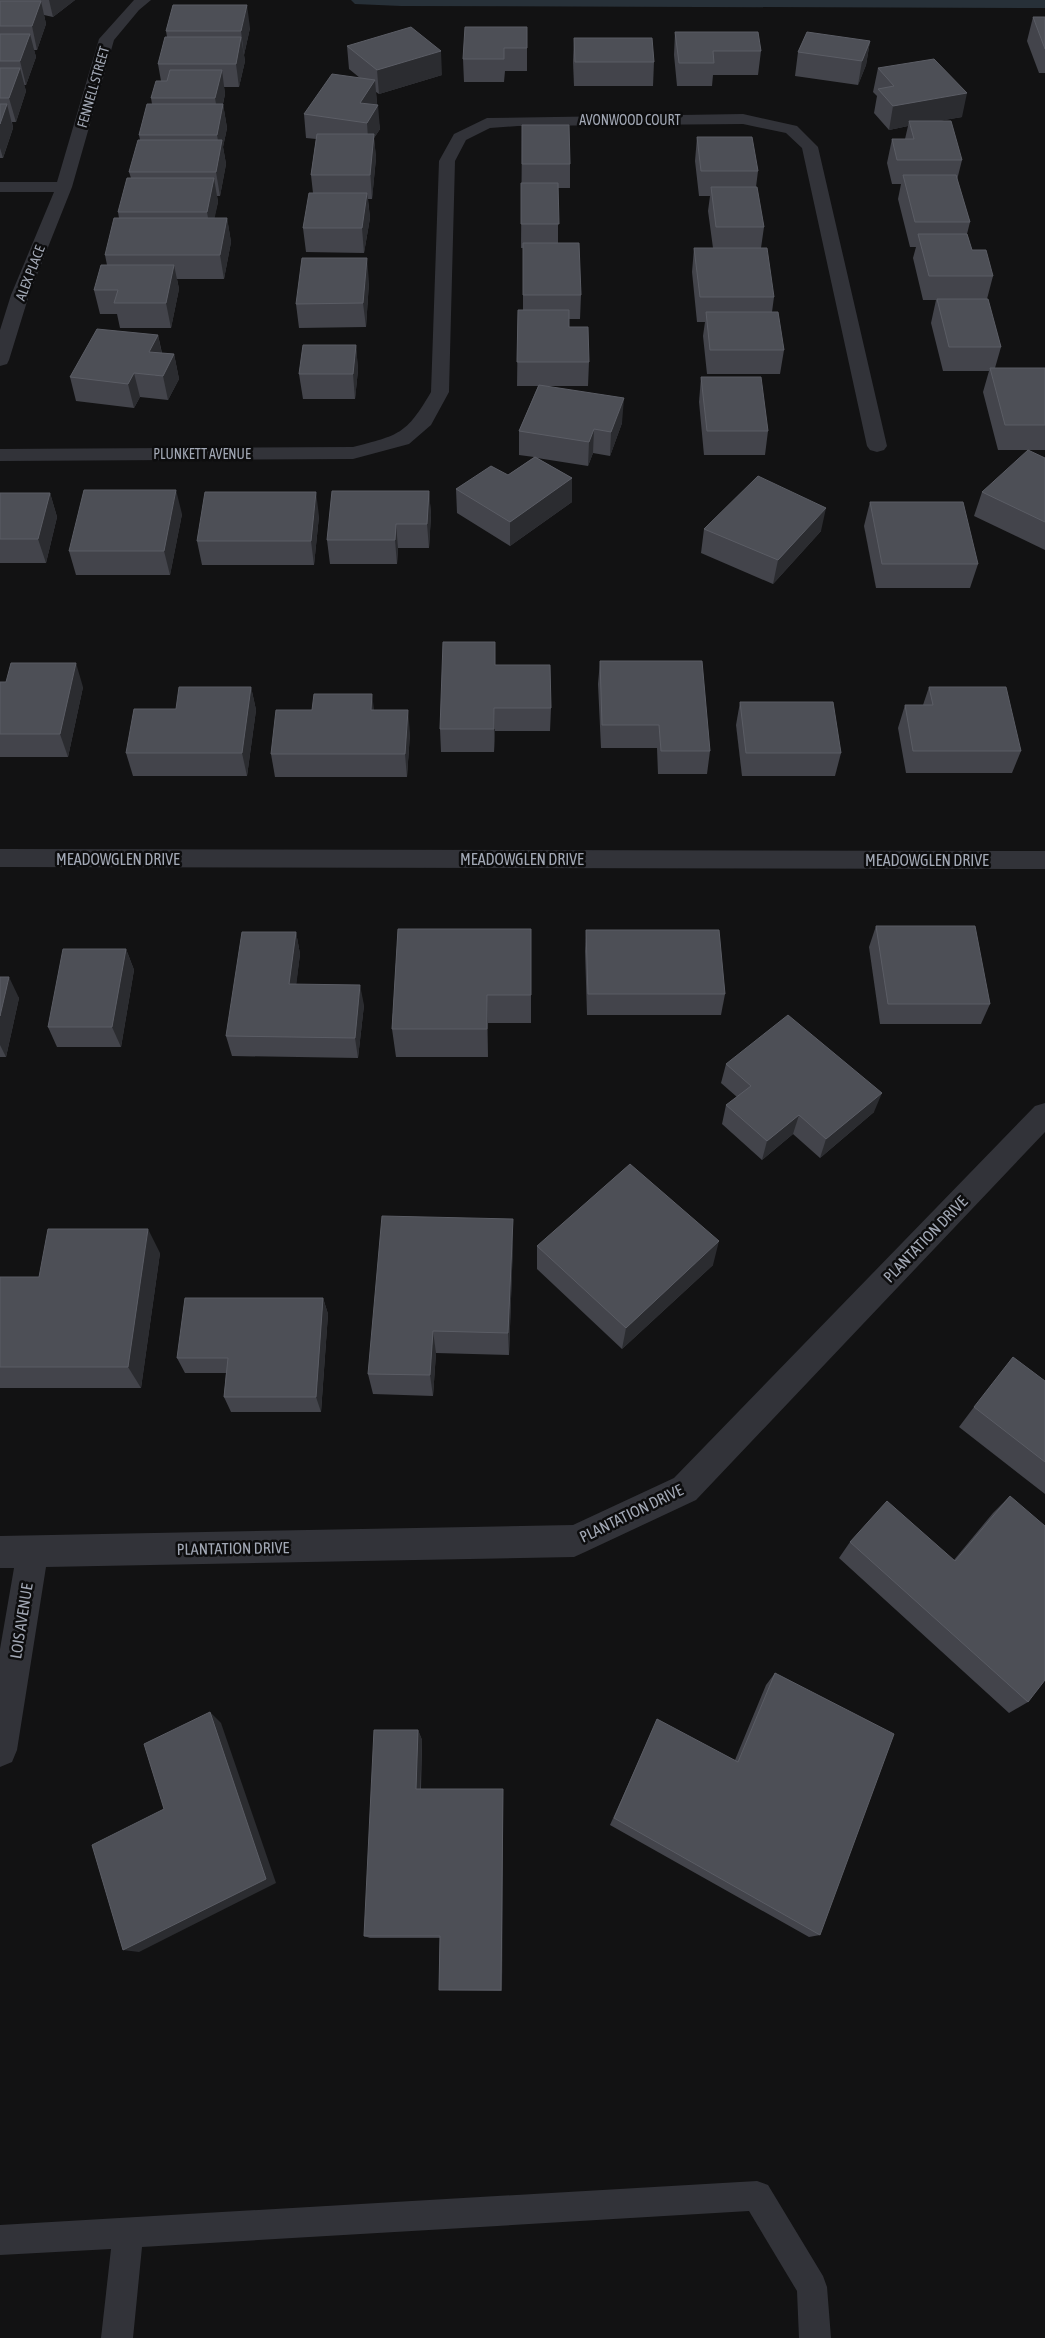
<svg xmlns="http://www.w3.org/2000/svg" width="1045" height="2338" font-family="'Asap Condensed',sans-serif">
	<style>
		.water { fill: #273038 }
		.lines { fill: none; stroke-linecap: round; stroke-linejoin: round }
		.service { fill: #323339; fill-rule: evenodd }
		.minor { fill: #323339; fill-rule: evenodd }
		.wall { fill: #43444b }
		.shaded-wall { fill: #2b2c30 }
		.building { fill: #4d4f56; stroke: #5b5d65 }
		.labels { text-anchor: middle; stroke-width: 5; stroke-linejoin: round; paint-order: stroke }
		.far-street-label { font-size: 14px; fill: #a2a8b5; stroke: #0d0d0e }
		.street-label { font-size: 16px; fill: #a2a8b5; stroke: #0d0d0e }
	</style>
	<rect width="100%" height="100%" fill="#121213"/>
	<path class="water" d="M351 0H1045V8L401 6 355 4Z"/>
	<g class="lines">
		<path class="service" d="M757 2181 768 2185 823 2276 827 2287 831 2338H799L797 2291 749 2211 142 2247 133 2338H101L111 2249 0 2255V2225Z"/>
		<g class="minor">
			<path d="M134 0H151L139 10 114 40 72 187 29 295 9 360 7 364 0 366V330L11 295 54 192H0V182H57L99 39Z"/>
			<path d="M743 114 797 126 818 147 887 446 884 450 877 452 870 450 867 446 802 148 786 133 743 124 518 126 490 128 466 140 455 161 449 392 431 425 409 444 353 459 0 461V449L353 447C399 435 406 435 431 392L439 161 454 134 487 118Z"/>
			<path d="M0 849 1045 851V869L0 867Z"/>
			<path d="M1045 1103V1132L696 1500 585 1552 574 1557 46 1567 17 1750 12 1762 0 1767V1649L14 1568H0V1536L573 1525 674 1478 1035 1106Z"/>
		</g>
	</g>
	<g class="wall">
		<path d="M0 0H75L53 17 44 15 46 24 37 50H34L36 57 26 85H24L26 91 16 122H12L13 128 3 158H0Z"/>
		<path d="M1033 17H1045V73H1039L1027 41Z"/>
		<path d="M527 27V71H505L504 82H464L463 59Z"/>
		<path d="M250 28 244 55 245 61 239 87H224L225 94 223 104 227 128 223 147 226 164 220 196H217L218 202 214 218H227L231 242 224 279H177L179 289 171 328H120L117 314H100L94 290 107 265 105 255 119 218 118 212 131 178 129 172 140 140 139 135 152 104 151 98 161 81 158 64 167 37 166 31Z"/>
		<path d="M675 32 761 51 758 75H713L712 86H677L674 55Z"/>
		<path d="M574 38 654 62 653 86H574L573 61Z"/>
		<path d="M870 41 866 65 858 85 795 76 798 52Z"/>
		<path d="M347 46 442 75 379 94 376 92 377 104 376 105 380 129 374 138 376 158 372 199H368L370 218 364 253 306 252 303 228 313 193 311 175 316 139 306 138 304 114 360 78 349 69Z"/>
		<path d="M878 68 962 117 938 121 962 160 957 180 970 222 967 234 972 250 993 276 987 299 1001 347 995 368H1045V450H998L983 392 989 371H943L931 323 936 300H923L913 258 916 247H910L898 199 901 184H892L887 163 892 139H905L908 126 889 130 874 113 877 96 873 92Z"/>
		<path d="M522 125 570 164V188H558V243L581 295 580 319H569V327L589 362 588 386H547L622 423 610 456 593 453 588 466 537 458 572 478V502L510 546 457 513 456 489 508 475 534 457 519 455V431L538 386H517L518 310H523V248H521Z"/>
		<path d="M697 137 758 171 756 187 764 227 761 248 774 297 772 312 784 350 780 374H707L703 336 705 322H697L692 272 694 248H713L708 211 710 196H699L695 161Z"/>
		<path d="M369 282 366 327 299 328 296 304Z"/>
		<path d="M158 335 162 353 174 354 179 379 168 400 140 397 134 408 76 401 70 377Z"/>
		<path d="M356 345 358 370 355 399H303L299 374Z"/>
		<path d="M701 377 768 431 765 455H704L699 402Z"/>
		<path d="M1045 458V550L974 516 982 492Z"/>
		<path d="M429 491 431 515 429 548H398L397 564H330L327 540Z"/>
		<path d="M0 493H50L57 517 46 563H0Z"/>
		<path d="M870 502 978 564 970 588H876L864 526Z"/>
		<path d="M182 514 170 575H76L69 551Z"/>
		<path d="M319 516 314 565H202L197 541Z"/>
		<path d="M704 529 821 531 773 584 701 553Z"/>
		<path d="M600 661 710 751 707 774H658L657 748H601L598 684Z"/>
		<path d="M496 665 551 708 550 731H495L494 752H441L440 729Z"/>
		<path d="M0 682 83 687 68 757H0Z"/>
		<path d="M251 687 256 710 247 776H133L126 753 176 709Z"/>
		<path d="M929 687 1021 751 1012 773H906L898 728 905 705H923Z"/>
		<path d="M740 702 841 753 835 776H742L736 725Z"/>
		<path d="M374 710 410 733 407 777H275L271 754Z"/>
		<path d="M876 926 990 1004 981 1024H880L869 947Z"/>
		<path d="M398 929 531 995V1023H488V1057H396L392 1029Z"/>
		<path d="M586 930 725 994 721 1015H587L585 951Z"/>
		<path d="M296 932 300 954 296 984 364 1005 358 1058 232 1056 226 1036Z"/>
		<path d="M126 949 134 970 121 1047H57L48 1027Z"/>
		<path d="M0 977 19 998 6 1057H0Z"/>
		<path d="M726 1064 874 1112 820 1158 793 1134 762 1160 722 1124 726 1105 737 1097 721 1083Z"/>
		<path d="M513 1243 509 1355 436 1353 433 1396 373 1394 368 1374Z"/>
		<path d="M537 1246 713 1265 622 1349 537 1269Z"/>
		<path d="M160 1253 141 1388H0V1277H39Z"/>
		<path d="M323 1298 328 1314 321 1412H231L224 1397 226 1373H185L177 1358Z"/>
		<path d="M1045 1381V1494L959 1427 974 1407Z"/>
		<path d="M1010 1496 1028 1702 1009 1713 839 1558 850 1542 954 1560 993 1513Z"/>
		<path d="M775 1673 820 1935 809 1937 610 1825 653 1729 735 1760 766 1685Z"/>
		<path d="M418 1730 422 1740 421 1789 503 1797 502 1991 439 1990 440 1938H370L364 1936Z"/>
	</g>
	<g class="shaded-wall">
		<path d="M49 0H75L53 17Z"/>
		<path d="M41 1 46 24 37 50 32 26Z"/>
		<path d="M247 5 250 28 244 55 241 31Z"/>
		<path d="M30 34 36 57 26 85 20 61Z"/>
		<path d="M241 37 245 61 239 87 236 64Z"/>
		<path d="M870 41 866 65 858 85 862 61Z"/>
		<path d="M441 51 442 75 379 94 377 70Z"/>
		<path d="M20 68 26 91 16 122 9 98Z"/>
		<path d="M222 70 225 94 219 122 215 98Z"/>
		<path d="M375 80 377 104 365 123 360 103Z"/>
		<path d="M967 93 962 117 910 126 909 121 908 126 889 130 893 106Z"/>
		<path d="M7 104 13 128 3 158 0 148V124Z"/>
		<path d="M223 104 227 128 223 147 226 164 220 196 216 172 220 152 217 135Z"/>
		<path d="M378 105 380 129 374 138 376 158 372 199 367 123Z"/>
		<path d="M214 178 218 202 211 236 207 212Z"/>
		<path d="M367 193 370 218 364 253 362 228Z"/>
		<path d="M227 218 231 242 224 279 220 255Z"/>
		<path d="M367 258 369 282 366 327 363 303Z"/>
		<path d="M174 265 179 289 171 328 166 303Z"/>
		<path d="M158 335 163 360 154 376 149 352Z"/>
		<path d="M356 345 358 370 355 399 353 374Z"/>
		<path d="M174 354 179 379 168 400 163 376Z"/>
		<path d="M134 373 140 397 134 408 128 384Z"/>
		<path d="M624 398 622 423 610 456 611 432Z"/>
		<path d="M594 429 593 453 588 466 589 442Z"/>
		<path d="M572 478V502L510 546V522Z"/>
		<path d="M176 490 182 514 170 575 164 551Z"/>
		<path d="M429 491 431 515 429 548 427 524Z"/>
		<path d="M316 492 319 516 314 565 311 541Z"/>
		<path d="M50 493 57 517 46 563 38 539Z"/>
		<path d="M826 508 821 531 773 584 778 560Z"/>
		<path d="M396 524 398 548 397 564 395 540Z"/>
		<path d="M76 663 83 687 68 757 60 734Z"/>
		<path d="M251 687 256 710 247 776 242 753Z"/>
		<path d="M372 694 375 717 371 710Z"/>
		<path d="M494 708 495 731 494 752Z"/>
		<path d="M408 710 410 733 407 777 405 754Z"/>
		<path d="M296 932 300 954 294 1004 289 984Z"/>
		<path d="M126 949 134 970 121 1047 112 1027Z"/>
		<path d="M9 977 19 998 6 1057 0 1045V1016Z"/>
		<path d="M360 985 364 1005 358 1058 355 1038Z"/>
		<path d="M487 995 488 1023V1057L487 1029Z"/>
		<path d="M882 1093 874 1112 820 1158 826 1139Z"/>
		<path d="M799 1115 793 1134 762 1160 767 1141Z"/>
		<path d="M513 1219V1243L509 1355 508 1333Z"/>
		<path d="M148 1229 160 1253 141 1388 128 1367Z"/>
		<path d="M719 1241 713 1265 622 1349 626 1328Z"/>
		<path d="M323 1298 328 1314 321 1412 316 1397Z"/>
		<path d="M433 1331 436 1353 433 1396 430 1375Z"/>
		<path d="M210 1712 221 1723 276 1883 139 1952 123 1950Z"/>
		<path d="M418 1730 422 1740 420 1797 416 1789Z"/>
		<path d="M503 1789V1797L502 1991 501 1990Z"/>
	</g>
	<g class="building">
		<path d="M0 1H41L32 26H0Z"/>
		<path d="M173 5H247L241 31H166Z"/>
		<path d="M1033 17H1045V49Z"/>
		<path d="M411 27 441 51 377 70 347 46Z"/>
		<path d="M465 27H527V48H504V59H463Z"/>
		<path d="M675 32H758L761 51H713L714 63H679Z"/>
		<path d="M807 32 870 41 862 61 798 52Z"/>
		<path d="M0 34H30L20 61H0Z"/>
		<path d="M165 37H241L236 64H158Z"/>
		<path d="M574 38H652L654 62H575Z"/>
		<path d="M934 59 967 93 893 106 878 89 894 86 878 68Z"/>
		<path d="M0 68H20L9 98H0Z"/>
		<path d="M170 70H222L215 98H151L156 81H167Z"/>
		<path d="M332 74 375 80 360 103 378 105 367 123 304 114Z"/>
		<path d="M0 104H7L0 124Z"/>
		<path d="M147 104H223L217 135H139Z"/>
		<path d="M909 121H951L962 160H897L892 139H914Z"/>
		<path d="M522 125H569L570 164H522Z"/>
		<path d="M317 134H374L370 175H311Z"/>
		<path d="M697 137H752L758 171H701Z"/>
		<path d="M138 140H222L216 172H129Z"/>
		<path d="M903 175H956L970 222H915Z"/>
		<path d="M127 178H214L207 212H118Z"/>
		<path d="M521 183H558L559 224H521Z"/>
		<path d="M711 187H757L764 227H716Z"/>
		<path d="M309 193H367L362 228H303Z"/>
		<path d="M114 218H227L220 255H105Z"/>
		<path d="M918 234H967L972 250H986L993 276H929Z"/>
		<path d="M523 243H579L581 295H523Z"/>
		<path d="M694 248H767L774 297H700Z"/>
		<path d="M302 258H367L363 303 296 304Z"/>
		<path d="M101 265H174L166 303H114L118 290H94Z"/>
		<path d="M937 299H988L1001 347H949Z"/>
		<path d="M518 310H569V327H588L589 362H517Z"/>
		<path d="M706 312H778L784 350H710Z"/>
		<path d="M97 329 158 335 149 352 174 354 163 376 134 373 128 384 70 377Z"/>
		<path d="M303 345H356L353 374H299Z"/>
		<path d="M990 368H1045V425H1005Z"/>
		<path d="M701 377H761L768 431H707Z"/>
		<path d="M539 385 624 398 611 432 594 429 589 442 519 431Z"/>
		<path d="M1028 450 1045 458V522L982 492Z"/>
		<path d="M535 457 572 478 510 522 456 489 491 466 508 475Z"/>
		<path d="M758 476 826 508 778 560 704 529Z"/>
		<path d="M84 490H176L164 551H69Z"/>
		<path d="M332 491H429L427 524H396L395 540H327Z"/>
		<path d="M205 492H316L311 541H197Z"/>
		<path d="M0 493H50L38 539H0Z"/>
		<path d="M870 502H963L978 564H882Z"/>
		<path d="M443 642H495V665H550L551 708H494V729H440Z"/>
		<path d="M600 661H702L710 751H661L659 725H602Z"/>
		<path d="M11 663H76L60 734H0V682H6Z"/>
		<path d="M179 687H251L242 753H126L134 709H176Z"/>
		<path d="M929 687H1006L1021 751H913L905 705H933Z"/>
		<path d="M314 694H372L371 710H408L405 754H271L276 710H312Z"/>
		<path d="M740 702H833L841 753H746Z"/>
		<path d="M876 926H975L990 1004H888Z"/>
		<path d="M398 929H531V995H487V1029H392Z"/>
		<path d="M586 930H719L725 994H588Z"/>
		<path d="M242 932H296L289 984 360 985 355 1038 226 1036Z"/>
		<path d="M63 949H126L112 1027H48Z"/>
		<path d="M0 977H9L0 1016Z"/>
		<path d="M788 1015 882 1093 826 1139 799 1115 767 1141 726 1105 751 1086 726 1064Z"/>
		<path d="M630 1164 719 1241 626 1328 537 1246Z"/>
		<path d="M382 1216 513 1219 508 1333 433 1331 430 1375 368 1374Z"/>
		<path d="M48 1229H148L128 1367H0V1277H39Z"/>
		<path d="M185 1298H323L316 1397H224L228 1358H177Z"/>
		<path d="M1013 1357 1045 1381V1462L974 1407Z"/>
		<path d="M1010 1496 1045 1526V1680L1028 1702 850 1542 887 1501 955 1561Z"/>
		<path d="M775 1673 894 1734 820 1935 614 1818 657 1719 738 1762Z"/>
		<path d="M210 1712 266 1879 123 1950 92 1845 164 1809 144 1744Z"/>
		<path d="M374 1730H418L416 1789H503L501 1990H439L440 1936H364Z"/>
	</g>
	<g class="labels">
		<g class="far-street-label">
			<text transform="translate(93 87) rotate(-74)" y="5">FENNELL STREET</text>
			<text x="630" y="125">AVONWOOD COURT</text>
			<text transform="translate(30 273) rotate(-69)" y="5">ALEX PLACE</text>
			<text x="202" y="459">PLUNKETT AVENUE</text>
		</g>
		<g class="street-label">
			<text x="118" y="865">MEADOWGLEN DRIVE</text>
			<text x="522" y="865">MEADOWGLEN DRIVE</text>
			<text x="927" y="866">MEADOWGLEN DRIVE</text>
			<text transform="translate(925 1239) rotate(-46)" y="6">PLANTATION DRIVE</text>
			<text transform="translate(631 1513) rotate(-26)" y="6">PLANTATION DRIVE</text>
			<text transform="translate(233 1548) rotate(-1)" y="6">PLANTATION DRIVE</text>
			<text transform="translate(21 1621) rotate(-81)" y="6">LOIS AVENUE</text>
		</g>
	</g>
</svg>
